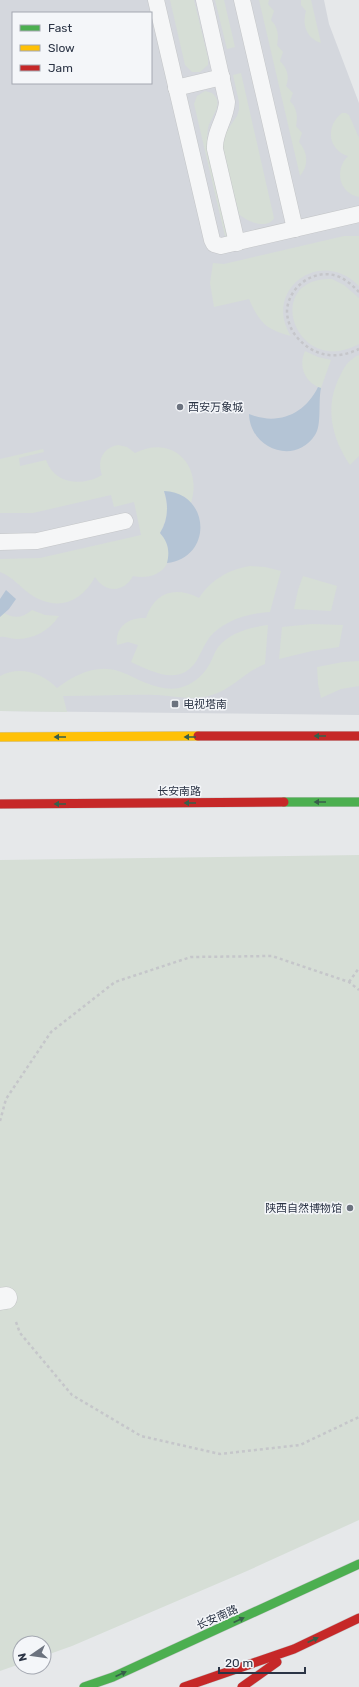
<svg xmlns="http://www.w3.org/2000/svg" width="359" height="1687" font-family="Rubik,'Noto Sans SC',sans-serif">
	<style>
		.built { fill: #d4d7dd; fill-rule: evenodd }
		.green { fill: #d6ded6 }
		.water { fill: #b4c4d5 }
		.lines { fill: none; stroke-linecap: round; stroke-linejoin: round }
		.lane-casing { stroke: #c4c6c8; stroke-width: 17 }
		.street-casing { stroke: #c4c6c8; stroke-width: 23 }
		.fast-casing { stroke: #c4c6c8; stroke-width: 10 }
		.slow-casing { stroke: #c4c6c8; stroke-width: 10 }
		.jam-casing { stroke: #c4c6c8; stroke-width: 10 }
		.path { stroke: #c5c6ca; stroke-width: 2.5; stroke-dasharray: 3 3; stroke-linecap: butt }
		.lane { stroke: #f5f6f7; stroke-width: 16 }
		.street { stroke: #f5f6f7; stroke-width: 22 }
		.fast { stroke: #4caf50; stroke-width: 9 }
		.slow { stroke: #ffc107; stroke-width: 9 }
		.jam { stroke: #c62828; stroke-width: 9 }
		.oneway { fill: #375f49 }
		.poi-dot { fill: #6c737f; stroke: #f4f6f9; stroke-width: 1.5 }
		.labels { text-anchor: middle; stroke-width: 3; stroke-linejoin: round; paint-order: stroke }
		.poi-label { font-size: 11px; fill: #2b3445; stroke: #f4f6f9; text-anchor: start }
		.street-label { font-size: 11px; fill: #2b3445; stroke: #f4f6f9 }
	</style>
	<rect width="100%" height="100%" fill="#e6e8ea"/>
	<path class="built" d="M0 0H324L329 24 359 103V715L0 711ZM13 13H151V83H13Z"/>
	<g class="green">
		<path d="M170 0H194L208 58V65L200 72H192L185 65Z"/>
		<path d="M215 0H224L235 47 227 49Z"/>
		<path d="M259 0H269L268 4 274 11 271 20C278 27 279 36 277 45L283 52 280 61C287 68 290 77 286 86L293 93 290 101C297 108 298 117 296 126L302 133 299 142C308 152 309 166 300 176Z"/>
		<path d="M301 0H311L321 43C306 38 302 24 306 11L301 5Z"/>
		<path d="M241 73 274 218C268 230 247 222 239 214L222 148 224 135 237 116 239 110V102L233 75Z"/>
		<path d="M205 91 212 93C225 103 211 116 208 128 207 135 207 141 208 148L228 235 225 236 194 104 197 96Z"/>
		<path d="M342 113H346L349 115 359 138V197C339 193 334 170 348 156 328 150 325 126 342 113Z"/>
		<path d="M344 236H359V286C320 246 262 291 291 336 266 330 259 322 249 299L214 307 210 283 213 263 224 264Z"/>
		<path d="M332 279 344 285 359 298V344C295 379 261 277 332 279Z"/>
		<path d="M305 351 318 357 331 360 321 388C305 383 298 366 305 351Z"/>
		<path d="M359 355V456L350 465C331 437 324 405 341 374 345 365 350 359 359 355Z"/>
		<path d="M118 445 127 447 135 453C172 434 203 465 191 503L185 497 164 492C169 506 168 520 160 533 181 556 164 582 133 576 124 593 105 593 95 577 81 603 56 612 30 594 19 586 13 577 0 572V559L40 558 141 535 134 502 114 507 111 495 33 513H0V459L43 449 44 452 19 458 20 466 46 460C54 484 82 487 102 475 97 461 102 448 118 445Z"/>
		<path d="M250 566 265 567 281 571 270 612C249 613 222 621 209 638 204 645 201 653 197 660 180 687 153 672 131 662L138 645 128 642 117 645C115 627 128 617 146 618 155 592 175 586 199 598 212 579 228 570 250 566Z"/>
		<path d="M303 576 337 586 331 611 294 609 298 590Z"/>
		<path d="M32 610 45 615 59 616C49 631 34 639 16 639 10 639 5 636 0 637V617L4 613C15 619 22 618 32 610Z"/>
		<path d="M312 624 343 625 339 647 312 651 279 659 282 627Z"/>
		<path d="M268 625 265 664C246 671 232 689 212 695 195 701 175 696 157 695 127 694 94 696 63 696L67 712 0 711V676C20 665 43 673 57 688 76 674 98 663 121 672 130 675 138 680 146 683 157 687 167 690 179 688 192 685 203 676 209 665 213 659 214 652 219 646 230 633 251 627 268 625Z"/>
		<path d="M359 661V686L341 689 321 698 318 684 317 667 343 662Z"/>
		<path d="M359 855V1520L247 1571 72 1646 44 1656V1643H20V1664L0 1671V860Z"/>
	</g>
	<g class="water">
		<path d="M318 387 321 388C318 402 322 425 315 435 295 466 250 449 249 414 278 426 305 414 318 387Z"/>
		<path d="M164 491C211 493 213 558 167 563 170 551 168 542 160 533 168 520 169 506 164 491Z"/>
		<path d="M6 590 16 599 9 609 0 617V599Z"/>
	</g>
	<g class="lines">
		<defs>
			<g id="lane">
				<path d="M156 0 212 240 214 244 221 246 359 214"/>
				<path d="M204 0 227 102C226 119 214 132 215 149L237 243"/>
				<path d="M242 0 295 229"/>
				<path d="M176 88 222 77"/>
				<path d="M0 542 37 541 125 521"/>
			</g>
			<path id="street" d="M0 1299 6 1298"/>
			<g id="fast">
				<path d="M284 802H359"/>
				<path d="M84 1687 113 1677 359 1564"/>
			</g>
			<path id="slow" d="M0 737 198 736"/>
			<g id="jam">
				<path d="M198 736H359"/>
				<path d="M0 804 284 802"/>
				<path d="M184 1687 294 1649 359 1618"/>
				<path d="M242 1687 277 1662"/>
			</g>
		</defs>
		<use href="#lane" class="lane-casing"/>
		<use href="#street" class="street-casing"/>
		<use href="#fast" class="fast-casing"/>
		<use href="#slow" class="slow-casing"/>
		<use href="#jam" class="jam-casing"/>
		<g class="path">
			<path d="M359 292C353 286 346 279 337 276 314 268 288 287 287 311 287 320 291 330 296 336 313 357 336 360 359 349"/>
			<path d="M349 982 359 968"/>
			<path d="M0 1121 6 1099 51 1032 115 982 191 957 272 956 349 982 359 990"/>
			<path d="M16 1322 20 1333 72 1395 141 1436 220 1454 300 1445 359 1417"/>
		</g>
		<use href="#lane" class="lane"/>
		<use href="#street" class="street"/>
		<use href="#fast" class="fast"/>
		<use href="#slow" class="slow"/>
		<use href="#jam" class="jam"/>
	</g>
	<defs><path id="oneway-solid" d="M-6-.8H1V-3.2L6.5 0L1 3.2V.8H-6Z"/></defs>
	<g class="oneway">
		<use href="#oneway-solid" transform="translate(320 736) rotate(180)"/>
		<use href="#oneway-solid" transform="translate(60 737) rotate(180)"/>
		<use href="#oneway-solid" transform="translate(190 737) rotate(180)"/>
		<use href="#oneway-solid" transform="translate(320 802) rotate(180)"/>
		<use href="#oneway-solid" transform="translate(190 803) rotate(180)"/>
		<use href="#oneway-solid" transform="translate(60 804) rotate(180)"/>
		<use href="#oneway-solid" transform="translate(239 1620) rotate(-25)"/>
		<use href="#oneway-solid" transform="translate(313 1640) rotate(-25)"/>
		<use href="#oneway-solid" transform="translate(121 1674) rotate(-24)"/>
	</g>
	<g class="poi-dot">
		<circle cx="180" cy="407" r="4"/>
		<rect x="171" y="700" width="8" height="8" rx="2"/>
		<circle cx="350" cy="1208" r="4"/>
	</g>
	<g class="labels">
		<g class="poi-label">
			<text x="188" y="411">西安万象城</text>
			<text x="183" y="708">电视塔南</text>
			<text x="342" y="1212" text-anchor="end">陕西自然博物馆</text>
		</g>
		<g class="street-label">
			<text x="179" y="795">长安南路</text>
			<text transform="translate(217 1617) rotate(-24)" y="4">长安南路</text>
		</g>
	</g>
	<rect x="12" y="12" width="140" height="72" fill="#f4f6f9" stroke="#a4a8b1"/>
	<rect x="20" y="25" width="20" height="6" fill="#4caf50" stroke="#a4a8b1"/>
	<text x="48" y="32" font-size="12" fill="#2b3445">Fast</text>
	<rect x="20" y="45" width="20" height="6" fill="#ffc107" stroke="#a4a8b1"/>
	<text x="48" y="52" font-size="12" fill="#2b3445">Slow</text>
	<rect x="20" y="65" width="20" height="6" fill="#c62828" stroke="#a4a8b1"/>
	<text x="48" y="72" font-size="12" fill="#2b3445">Jam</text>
	<g transform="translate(32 1655) rotate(257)"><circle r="19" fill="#f4f6f9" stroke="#a4a8b1"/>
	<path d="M0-3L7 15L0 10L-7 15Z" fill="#6c737f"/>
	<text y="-6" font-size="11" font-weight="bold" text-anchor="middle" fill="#2b3445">N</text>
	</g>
	<path d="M219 1667v6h86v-6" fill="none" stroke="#2b3445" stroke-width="2"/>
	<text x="225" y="1667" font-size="12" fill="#2b3445" stroke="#f4f6f9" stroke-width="3" paint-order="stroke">20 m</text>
</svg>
